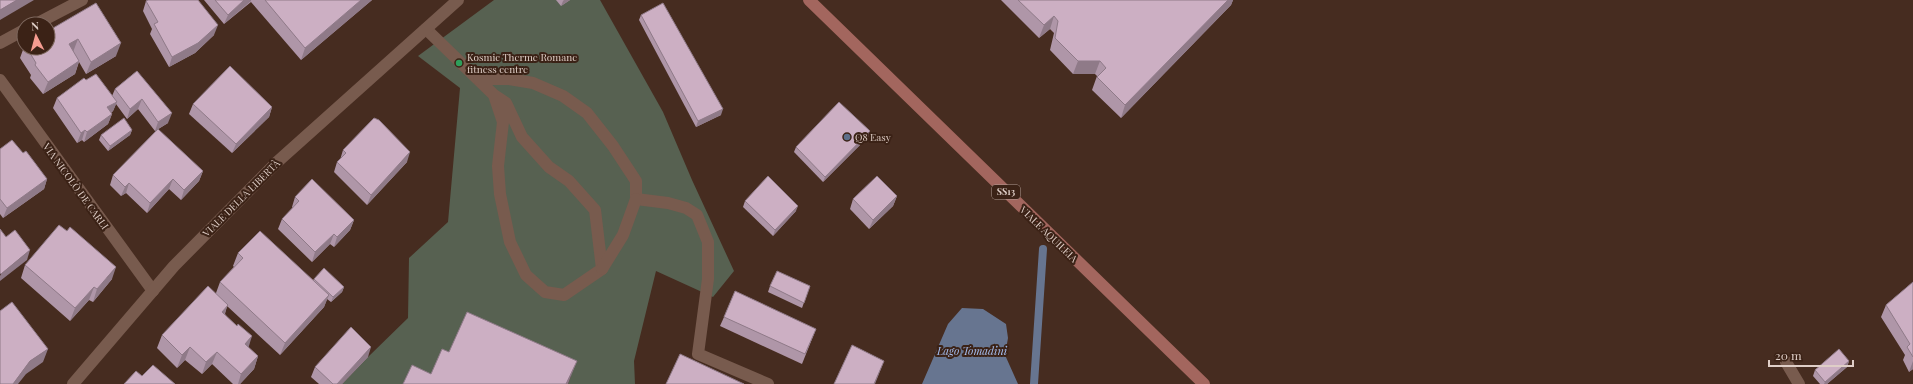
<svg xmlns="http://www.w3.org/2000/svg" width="1913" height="384" font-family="'Playfair Display',serif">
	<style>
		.green { fill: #576151 }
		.water { fill: #677590 }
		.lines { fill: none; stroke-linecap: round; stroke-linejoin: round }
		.stream { stroke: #677590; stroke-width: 8 }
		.lane { stroke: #785b4e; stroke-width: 12 }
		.street { stroke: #785b4e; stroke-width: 12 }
		.primary { stroke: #a3665e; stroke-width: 12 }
		.wall { fill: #af96a8 }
		.shaded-wall { fill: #8f7a88 }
		.building { fill: #ccafc3; stroke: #8f7a88 }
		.leisure-dot { fill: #2e9e5b; stroke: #3b2216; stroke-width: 1.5 }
		.service-dot { fill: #5c6f8a; stroke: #3b2216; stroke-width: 1.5 }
		.labels { text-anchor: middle; stroke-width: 4; stroke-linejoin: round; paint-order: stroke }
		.shield { fill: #3b2216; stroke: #ae9a92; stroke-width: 1 }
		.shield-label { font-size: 9px; font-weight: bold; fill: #dfcec7 }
		.poi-label { font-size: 10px; fill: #dfcec7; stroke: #3b2216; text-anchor: start }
		.street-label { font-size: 10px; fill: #dfcec7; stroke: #3b2216 }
		.water-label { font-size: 11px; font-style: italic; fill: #a6bff1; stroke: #3b2216 }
	</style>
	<rect width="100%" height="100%" fill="#462c20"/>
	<path class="green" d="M494 0H600L663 112 692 180 734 271 713 297 656 271 634 361 635 384H568L571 376 444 367 427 384H342L368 357 408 318 409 258 448 222 460 88 418 56Z"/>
	<path class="water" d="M962 308 983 309 1006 324 1008 338 1005 355 1018 384H922L948 324Z"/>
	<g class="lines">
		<path class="stream" d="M1034 384 1043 249"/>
		<g class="lane">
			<path d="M426 29 494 95 503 122 498 166 500 194 510 242 526 275 545 292 564 295 602 269 595 210 569 181 549 167 522 137 506 103 494 95"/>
			<path d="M479 79H509L533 83 563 96 587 113 613 146 636 181V199L668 203 686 208 697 215 708 242V279L698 354 768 384"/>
			<path d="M602 269 623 235 636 199"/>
		</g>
		<g class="street">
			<path d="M36 24 82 0"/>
			<path d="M0 43 24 30"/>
			<path d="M0 80 153 291"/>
			<path d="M1786 362 1799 384"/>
			<path d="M73 384 174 266 276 163 458 0"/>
		</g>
		<path class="primary" d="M809 0 1204 384"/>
	</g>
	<g class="wall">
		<path d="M204 0H372L301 60 251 2 224 24Z"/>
		<path d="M556 0H570L561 6Z"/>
		<path d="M1001 0H1233L1231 5 1121 118 1092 90 1097 76 1095 74H1073L1050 50 1054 33 1050 29 1039 38Z"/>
		<path d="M146 1 214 35 195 53 169 67 150 34 152 29 143 11Z"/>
		<path d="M96 3 116 56 86 74 79 62 75 74 43 94 30 78 31 75 20 58 24 47V48H48Z"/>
		<path d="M641 15 721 115 696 127 639 20Z"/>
		<path d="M137 71 168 123 155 131 138 109 127 119 116 104 113 111 111 113 112 114 108 124 84 142 82 140 77 143 53 108 57 98 86 80 112 96 115 89Z"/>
		<path d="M193 104 272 107 269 117 232 153 189 114Z"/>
		<path d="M132 130 130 135 108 151 99 140 101 135Z"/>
		<path d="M870 131 868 137 823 182 794 152 796 147Z"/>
		<path d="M0 149 23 153 47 179 44 189 3 218 0 214Z"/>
		<path d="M343 150 407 162 367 205 334 172 337 162 340 160Z"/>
		<path d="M203 171 199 181 181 200 169 189 147 213 126 193 121 196 110 185 113 175Z"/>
		<path d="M897 196 893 206 869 229 850 209 853 199Z"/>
		<path d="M295 197 354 220 350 230 334 247 330 244 312 262 278 229 282 219 293 208 292 207Z"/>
		<path d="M745 201 796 211 773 236 743 207Z"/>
		<path d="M238 253 313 280 314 279 344 287 342 292 331 302 327 299 324 307 280 355 227 306 225 314 248 347 258 356 254 369 240 384H233L212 364 202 374 185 360 177 368 157 348 162 335 216 293 220 282 234 267 233 266Z"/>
		<path d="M25 265 112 279 93 302 89 300 70 321 21 278Z"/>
		<path d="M1913 282V369L1909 372 1903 360 1905 355 1881 317 1886 305Z"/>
		<path d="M770 286H810L802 308 768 292Z"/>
		<path d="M724 317 816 329 802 364 720 326Z"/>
		<path d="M368 357 342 384H319L311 377 315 367Z"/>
		<path d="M1849 361 1847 367 1827 384H1820L1813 376 1815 370Z"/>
	</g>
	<g class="shaded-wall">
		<path d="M17 0H34L0 20V10Z"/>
		<path d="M244 0H251V1L224 24 228 15Z"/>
		<path d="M361 0H372L301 60 305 48Z"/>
		<path d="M564 0H570L561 6 563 1Z"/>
		<path d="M1228 0H1233L1231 5 1121 118 1125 105Z"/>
		<path d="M1054 16 1050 29 1039 38 1044 25Z"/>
		<path d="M218 25 214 35 195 53 169 67 172 57Z"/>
		<path d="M78 39 73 52 69 44Z"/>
		<path d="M121 43 116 56 86 74 91 62Z"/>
		<path d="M79 61 75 74 43 94 48 82Z"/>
		<path d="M1078 61H1100L1095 74H1073Z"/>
		<path d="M142 99 138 109 127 119 130 109Z"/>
		<path d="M117 102 113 111 103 117 107 107Z"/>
		<path d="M272 107 269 117 232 153 236 144Z"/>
		<path d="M723 109 721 115 696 127 698 121Z"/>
		<path d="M172 113 168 123 155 131 158 122Z"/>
		<path d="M112 114 108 124 84 142 87 132Z"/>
		<path d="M85 130 82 140 77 143 81 133Z"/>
		<path d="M132 130 130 135 108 151 110 146Z"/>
		<path d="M870 131 868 137 823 182 825 177Z"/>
		<path d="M410 152 407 162 367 205 371 195Z"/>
		<path d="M203 171 199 181 181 200 184 190Z"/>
		<path d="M47 179 44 189 3 218 7 208Z"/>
		<path d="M173 179 169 189 147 213 150 203Z"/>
		<path d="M129 183 126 193 121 196 125 187Z"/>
		<path d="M897 196 893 206 869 229 873 220Z"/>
		<path d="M798 206 796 211 773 236 775 230Z"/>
		<path d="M354 220 350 230 334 247 337 237Z"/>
		<path d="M334 234 330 244 312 262 315 252Z"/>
		<path d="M30 250 27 260 0 281V276L1 274Z"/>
		<path d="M116 267 112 279 93 302 97 289Z"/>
		<path d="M94 287 89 300 70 321 75 308Z"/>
		<path d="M344 287 342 292 331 302 333 297Z"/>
		<path d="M329 295 324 307 280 355 285 343Z"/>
		<path d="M228 305 223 317 222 312Z"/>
		<path d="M252 336 248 349 245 344Z"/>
		<path d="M190 347 185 360 177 368 182 355Z"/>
		<path d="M371 347 368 357 342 384H337Z"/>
		<path d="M48 349 43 362 26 374 18 384H13L30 361Z"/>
		<path d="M217 352 212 364 202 374 206 362Z"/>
		<path d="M258 356 254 369 240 384H238L241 374Z"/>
		<path d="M577 361 571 376 568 384H566Z"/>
		<path d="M884 361 875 384H874Z"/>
		<path d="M1849 361 1847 367 1827 384H1824L1825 382Z"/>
		<path d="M1913 361V369L1909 372Z"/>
	</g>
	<g class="building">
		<path d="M0 0H17L0 10Z"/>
		<path d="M148 0H198L218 25 198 43 172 57 154 24 158 22 146 1Z"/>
		<path d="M215 0H244L228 15Z"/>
		<path d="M265 0H361L305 48Z"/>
		<path d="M1018 0H1228L1125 105 1097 77 1106 68 1100 61H1078L1055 38 1058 21 1054 16 1044 25Z"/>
		<path d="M96 3 121 43 91 62 78 39 69 44 79 61 48 82 35 65 36 63 27 48H48V31Z"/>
		<path d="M663 3 723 109 698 121 641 15Z"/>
		<path d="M230 66 272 107 236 144 193 104Z"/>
		<path d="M137 71 172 113 158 122 142 99 130 109 115 89Z"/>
		<path d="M96 74 117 102 107 107 112 114 87 132 85 130 81 133 57 98 84 78 86 80Z"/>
		<path d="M839 102 870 131 825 177 796 147Z"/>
		<path d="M124 118 132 130 110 146 101 135Z"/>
		<path d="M374 118 379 120 410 152 371 195 337 162 346 153 343 150Z"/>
		<path d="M158 129 203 171 184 190 173 179 150 203 129 183 125 187 113 175Z"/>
		<path d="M12 140 23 153 26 151 47 179 7 208 0 199V149Z"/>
		<path d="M768 176 798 206 775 230 745 201Z"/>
		<path d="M877 176 897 196 873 220 853 199Z"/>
		<path d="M312 179 354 220 337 237 334 234 315 252 282 219 299 201 295 197Z"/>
		<path d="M59 225 67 231 70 227 116 267 97 289 94 287 75 308 25 265Z"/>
		<path d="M0 229 6 237 15 230 30 250 1 274 0 273Z"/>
		<path d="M260 231 329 295 285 343 220 282 243 258 238 253Z"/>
		<path d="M324 268 344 287 333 297 314 279Z"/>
		<path d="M777 271 810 286 804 303 770 286Z"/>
		<path d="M1913 282V357L1907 347 1910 344 1886 305Z"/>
		<path d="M208 286 228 305 222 312 237 326 238 324 252 336 245 344 258 356 241 374 217 352 206 362 190 347 182 355 162 335Z"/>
		<path d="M735 291 816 329 805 354 724 317Z"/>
		<path d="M12 302 48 349 30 361 13 384H0V311Z"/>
		<path d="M467 312 577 361 566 384H403L412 365 431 374 442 349 449 352Z"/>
		<path d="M351 327 371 347 337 384H333L315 367Z"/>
		<path d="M852 345 884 361 874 384H834Z"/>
		<path d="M1839 349 1849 361 1825 382 1815 370Z"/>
		<path d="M680 354 744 384H666Z"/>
		<path d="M153 365 175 384H124L136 371 142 376Z"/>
	</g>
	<circle class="leisure-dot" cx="459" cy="63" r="4"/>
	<circle class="service-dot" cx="847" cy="137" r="4"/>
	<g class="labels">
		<rect class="shield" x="992" y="185" width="28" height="14" rx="3"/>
		<g class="shield-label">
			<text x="1006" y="195">SS13</text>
		</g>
		<g class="poi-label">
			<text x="467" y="61">Kosmic Therme Romane<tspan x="467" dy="12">fitness centre</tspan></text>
			<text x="855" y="141">Q8 Easy</text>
		</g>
		<g class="street-label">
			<text transform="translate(76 186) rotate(54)" y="4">VIA NICOLÒ DE CARLI</text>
			<text transform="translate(241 198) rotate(-45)" y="4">VIALE DELLA LIBERTÀ</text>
			<text transform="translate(1049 234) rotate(44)" y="4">VIALE AQUILEIA</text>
		</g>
		<g class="water-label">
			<text x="972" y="355">Lago Tomadini</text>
		</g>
	</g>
	<g transform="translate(36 36) rotate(354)"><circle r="19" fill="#3b2216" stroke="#7d675d"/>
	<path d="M0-3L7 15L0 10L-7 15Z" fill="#f59c90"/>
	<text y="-6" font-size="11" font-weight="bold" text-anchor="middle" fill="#dfcec7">N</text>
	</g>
	<path d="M1769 360v6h84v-6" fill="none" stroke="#dfcec7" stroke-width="2"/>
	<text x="1775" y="360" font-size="12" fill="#dfcec7" stroke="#3b2216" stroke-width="3" paint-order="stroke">20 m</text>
</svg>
